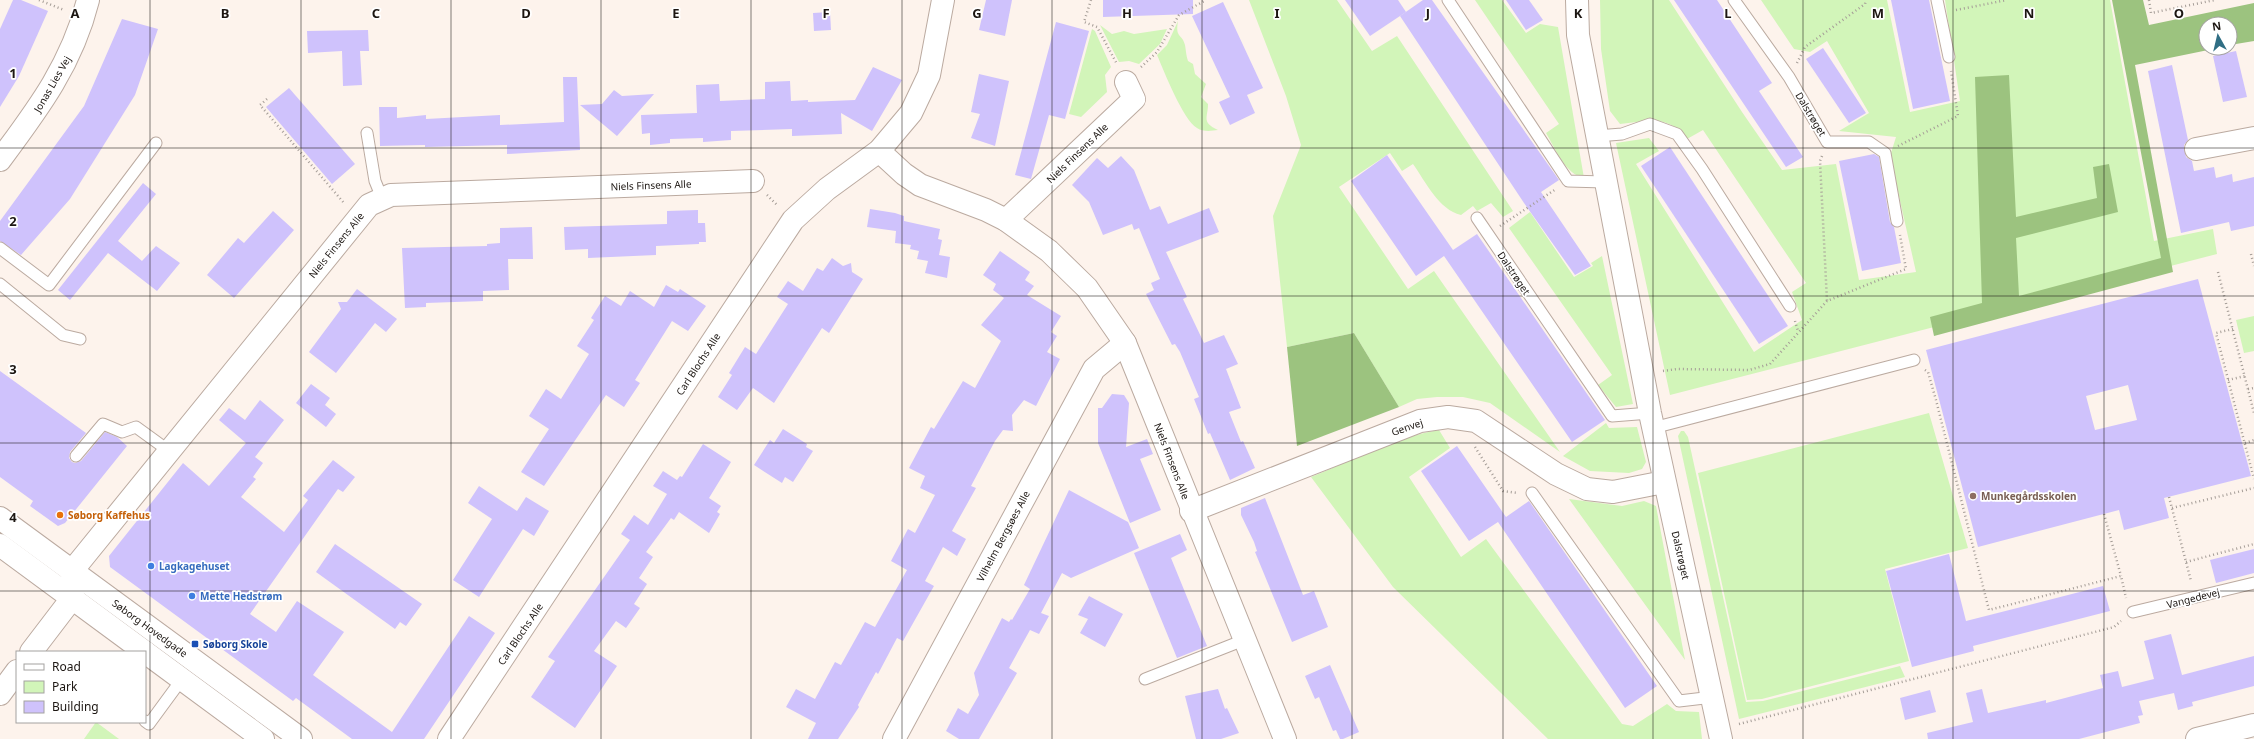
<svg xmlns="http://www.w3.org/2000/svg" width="2254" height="739" font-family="'Noto Sans',sans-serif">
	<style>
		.green { fill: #d2f5b9 }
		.forest { fill: #9cc37f }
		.building { fill: #cfc2fc; fill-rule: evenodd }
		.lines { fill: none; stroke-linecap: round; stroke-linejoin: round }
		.lane-casing { stroke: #bbaaa0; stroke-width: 13 }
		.street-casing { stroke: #bbaaa0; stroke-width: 24 }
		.secondary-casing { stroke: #bbaaa0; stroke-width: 24 }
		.path { stroke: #a59d97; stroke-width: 2.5; stroke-dasharray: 1 3; stroke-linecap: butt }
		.lane { stroke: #fff; stroke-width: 11 }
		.street { stroke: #fff; stroke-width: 22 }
		.secondary { stroke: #fff; stroke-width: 22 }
		.grid { fill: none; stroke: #1c1612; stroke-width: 1; stroke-opacity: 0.55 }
		.education-dot { fill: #8d6e63; stroke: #fff; stroke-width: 1.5 }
		.food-dot { fill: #e8710a; stroke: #fff; stroke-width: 1.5 }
		.shop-dot { fill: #3f7fe0; stroke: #fff; stroke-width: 1.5 }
		.transit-dot { fill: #1a4fb4; stroke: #fff; stroke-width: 1.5 }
		.labels { text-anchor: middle; stroke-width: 3.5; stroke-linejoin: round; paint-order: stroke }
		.street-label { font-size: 10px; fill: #1c1612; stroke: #fff }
		.education-label { font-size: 10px; font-weight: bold; fill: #785e54; stroke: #fff; text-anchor: start }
		.food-label { font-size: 10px; font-weight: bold; fill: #c56008; stroke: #fff; text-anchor: start }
		.shop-label { font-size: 10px; font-weight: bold; fill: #366cbe; stroke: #fff; text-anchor: start }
		.transit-label { font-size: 10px; font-weight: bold; fill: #164399; stroke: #fff; text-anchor: start }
		.grid-label { font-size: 13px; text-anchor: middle; font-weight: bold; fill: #1c1612; stroke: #fff; stroke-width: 3.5; stroke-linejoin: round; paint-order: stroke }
	</style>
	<rect width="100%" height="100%" fill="#fdf3ec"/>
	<g class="green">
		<path d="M1249 0H1337L1372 51 1397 36 1513 211 1503 217 1491 203 1477 211 1473 206 1461 215C1439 210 1425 181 1413 164L1402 171 1390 153 1339 187 1408 289 1434 271 1560 452 1490 403 1463 397H1437L1417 399 1399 407 1354 333 1287 347 1273 216 1301 145 1286 96Z"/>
		<path d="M1475 0H1502L1526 33 1540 24 1558 27 1584 178C1565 174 1555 148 1546 133L1559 124Z"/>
		<path d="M1600 0H1669L1742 112 1782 170 1836 164 1859 280 1916 272 1890 156 1896 137 1839 131 1869 113 1827 41 1810 52 1794 49 1761 0H1887L1910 112 1960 101 1945 0H2110L2154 241 2213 229 2217 254 1670 395 1616 143 1649 138 1659 151 1636 164 1754 352 1802 320 1792 292 1806 283 1703 130 1687 139C1669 114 1647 121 1620 124L1610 111 1601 49Z"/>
		<path d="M1178 21C1175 39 1182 33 1185 45 1186 50 1186 56 1188 61L1193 64 1195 74 1206 84 1201 97 1208 104C1208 118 1201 122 1218 130 1211 131 1203 132 1197 128 1183 120 1164 71 1157 55L1167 45Z"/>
		<path d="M1100 25 1112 34 1124 31 1134 34 1167 29 1160 44 1139 64 1129 61 1119 62Z"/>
		<path d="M1092 29 1095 31 1111 67 1105 75 1107 92 1081 117 1069 114Z"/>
		<path d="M1530 212 1574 277 1593 266 1591 263 1602 256 1633 404 1616 407 1598 385 1612 375 1509 228Z"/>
		<path d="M2254 316V351L2244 353 2236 320Z"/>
		<path d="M1929 413 1968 548 1885 569 1909 661 1762 699 1747 700 1698 473Z"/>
		<path d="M1606 423 1609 428 1637 427 1646 462 1642 469 1629 473 1590 471 1563 456Z"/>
		<path d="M1439 430 1450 448 1409 477 1461 557 1486 539 1622 724 1633 726 1667 704 1676 711 1699 712 1702 739H1548L1393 587 1311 477C1351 461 1397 437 1439 430Z"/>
		<path d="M1681 431H1684L1688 437 1746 702 1763 701 1900 666 1905 677 1739 719 1678 436Z"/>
		<path d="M1569 499 1622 506 1644 501 1656 506 1685 660Z"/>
		<path d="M96 722 119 739H84Z"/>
	</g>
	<g class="forest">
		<path d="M2112 0H2143L2149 25 2254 3V41L2230 45V24H2206V48H2218L2135 65 2173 272 1934 336 1930 317 1982 303 1975 77 2009 75 2016 217 2097 198 2093 167 2109 164 2118 212 2016 238 2019 296 2161 258Z"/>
		<path d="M1354 333 1399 407 1297 446 1287 347Z"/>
	</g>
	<g class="building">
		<path d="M13 0H21L48 11 19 76 0 107V29Z"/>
		<path d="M986 0H1012L1005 36 979 30Z"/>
		<path d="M1103 0H1193V14L1103 17Z"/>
		<path d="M1345 0H1398L1406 12 1370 36Z"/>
		<path d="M1423 0H1432L1559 180 1541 192 1591 266 1575 275 1524 203 1400 16Z"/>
		<path d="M1506 0H1529L1543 20 1526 30Z"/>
		<path d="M1674 0H1717L1772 83 1759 91 1803 157 1786 167Z"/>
		<path d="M1891 0H1929L1950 101 1913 109Z"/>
		<path d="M1223 2 1263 88 1247 95 1255 113 1230 125 1219 102 1230 97 1192 16Z"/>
		<path d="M830 12 831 30 814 31 813 13Z"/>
		<path d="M122 19 158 29 135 95 70 199 21 255 0 241V221L84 106Z"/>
		<path d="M1056 22 1089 31 1065 119 1049 115 1031 179 1015 175Z"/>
		<path d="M368 30 369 51H360L362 85 343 86 342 51 308 53 307 31Z"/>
		<path d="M1823 48 1866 113 1849 123 1806 59Z"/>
		<path d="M2236 51 2247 97 2223 102 2213 56Z"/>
		<path d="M2172 65 2188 140 2184 145 2186 157 2192 161 2194 171 2214 167 2216 178 2232 174 2233 182 2254 177V226L2231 231 2229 222 2181 233 2148 71Z"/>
		<path d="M873 67 902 80 872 131 841 113 842 134 792 136V129L731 131V140L703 142V138L670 139V143L650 145V133L642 134 641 115 697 113 696 85 719 84 720 101 765 99V82L790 81 791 101 808 100V102L855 100Z"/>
		<path d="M979 74 1009 81 995 146 971 138 980 114 971 112Z"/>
		<path d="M563 77H577L580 150 507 154V145L425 147V145L380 146 379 107H397V118L426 115V119L500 115V125L564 122Z"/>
		<path d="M289 88 355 164 332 184 266 107Z"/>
		<path d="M614 90 622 96 654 94 617 136 580 105 602 104Z"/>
		<path d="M1670 147 1788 326 1759 344 1641 166Z"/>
		<path d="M1874 154 1879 157 1890 222 1894 227 1901 263 1862 271 1839 161Z"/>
		<path d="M1387 155 1453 250 1477 234 1605 420 1572 442 1444 256 1416 276 1351 181Z"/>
		<path d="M1121 156 1134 170 1150 210 1160 206 1168 224 1209 208 1219 232 1166 252 1187 297 1183 299 1204 343 1224 335 1238 364 1226 369 1241 408 1229 412 1241 442 1243 441 1255 468 1230 480 1210 433 1208 434 1194 399 1199 397 1180 352 1175 344 1172 345 1146 294 1154 290 1151 283 1160 279 1139 228 1134 230 1132 224 1103 235 1089 202 1072 185 1097 158 1108 168Z"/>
		<path d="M143 183 156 194 118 241 142 261 156 246 180 263 157 291 108 253 70 300 58 290Z"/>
		<path d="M870 209 895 213 904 216V221L940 229 938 239 942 240 939 255 950 257 947 278 925 273 928 261 917 259 919 251 910 249 911 245 895 243 896 231 867 227Z"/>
		<path d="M698 210V223H705L706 242H699V244L656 246V255L588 258V249L565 250 564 227 667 224V211Z"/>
		<path d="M273 211 294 230 234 298 207 275 238 238 244 243Z"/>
		<path d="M532 227 533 259H508L509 290 483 291V301L426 303V307L405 308 402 248 487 246V244L500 243V228Z"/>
		<path d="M1000 251 1030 272 1025 280 1034 286 1027 295 1061 316 1051 332 1057 336 1047 352 1060 359 1036 406 1024 400 1012 415 1013 431 1003 430 995 441 971 486 976 488 952 531 966 539 957 556 943 547 925 581 934 586 903 641 897 638 878 674 876 672 858 705 859 707 838 739H808L816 723 786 707 796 689 815 699 835 662 841 665 865 622 875 627 907 570 891 561 908 529 915 533 935 495 920 488 925 476 909 468 931 427 934 429 963 381 975 388 1001 341 981 325 1004 298 993 290 996 284 983 275Z"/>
		<path d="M832 258 843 266 851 263 852 272 863 279 829 333 822 328 774 403 753 388 737 410 718 397 732 375 729 373 745 347 756 354 788 304 777 297 788 281 803 291 817 268 823 271Z"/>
		<path d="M2198 279 2251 476 2164 498 2169 518 2124 530 2119 510 1978 547 1926 350ZM2128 385 2137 420 2095 430 2086 396Z"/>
		<path d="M666 285 678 292 680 289 706 306 688 331 672 321 635 380 640 383 624 407 606 395 544 486 521 472 549 429 529 416 546 389 561 399 589 354 577 346 594 320 591 318 605 296 621 306 630 291 654 307Z"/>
		<path d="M357 289 397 319 386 332 375 323 336 373 309 352 341 309 338 302H347Z"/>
		<path d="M0 371 86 433 70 452 69 458 72 462 75 463 81 461 105 432 117 437 127 446 65 523 58 526 30 506 33 501 0 477Z"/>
		<path d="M311 384 330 398 325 405 336 414 326 427 296 403Z"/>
		<path d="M1112 394 1124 395 1129 403 1126 447 1147 439 1153 454 1140 459 1161 510 1130 523 1098 443V408H1102Z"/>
		<path d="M260 400 284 420 255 457 263 463 253 477 256 479 241 497 284 532 308 500 303 496 333 460 355 477 343 492 338 489 250 614 276 632 297 601 344 632 313 675 392 732 469 616 495 633 424 739H352L296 698 293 701 110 567 109 556 183 463 209 486 246 443 219 420 229 408 245 420Z"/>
		<path d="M783 429 807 444 806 447 813 451 793 482 785 477 782 483 754 465 770 440 774 443Z"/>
		<path d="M703 444 731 462 709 498 721 506 717 512 720 514 709 533 679 512 674 520 671 518 646 552 653 557 639 578 647 584 634 604 640 608 626 628 616 621 594 651 617 666 575 728 531 697 555 661 548 657 630 540 621 534 634 515 648 525 667 494 653 486 663 471 677 480 680 476 682 477Z"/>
		<path d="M1457 446 1506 517 1529 501 1657 686 1625 708 1498 522 1469 541 1421 471Z"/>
		<path d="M479 486 517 511 526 497 549 511 534 536 523 529 479 597 453 580 492 519 468 503Z"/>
		<path d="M1069 490 1128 522 1139 548 1071 578 1062 573 1041 613 1049 616 1039 634 1030 630 1009 668 1017 673 979 739H959L946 731 958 708 968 714 979 695 974 673 1002 618 1009 622 1011 619 1012 620 1030 589 1024 585Z"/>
		<path d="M1265 498 1303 595 1314 591 1328 627 1292 642 1255 552 1257 551 1254 542 1241 515V508Z"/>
		<path d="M1180 534 1187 550 1171 558 1207 646 1177 658 1134 553Z"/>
		<path d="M335 544 422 604 406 626 400 622 395 629 316 572Z"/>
		<path d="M2254 549V573L2216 583 2210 560Z"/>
		<path d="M1949 554 1966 621 2103 586 2110 611 1973 646 1974 651 1912 667 1886 571Z"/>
		<path d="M1089 596 1123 614 1105 647 1080 633 1088 619 1078 615Z"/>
		<path d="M2171 634 2182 675 2254 656V686L2192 702 2193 706 2178 710 2174 693 2139 701 2143 715 2138 716 2140 723 2079 739H1928L1927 733 1973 722 1966 693 1982 689 1988 713 2046 700V703L2103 688 2100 675 2118 671 2122 687 2154 679 2144 641Z"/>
		<path d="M1330 665 1359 732 1343 739H1340L1336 730 1333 731 1319 697 1315 699 1305 676Z"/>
		<path d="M1218 689 1225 709 1227 708 1239 733 1221 739H1196L1185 696Z"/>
		<path d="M1930 690 1936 712 1905 720 1900 698Z"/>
	</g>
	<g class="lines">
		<defs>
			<g id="lane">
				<path d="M1448 0 1568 181 1605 182"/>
				<path d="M1734 0 1789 77 1827 142H1869L1885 153 1897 221"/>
				<path d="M1937 0 1949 57"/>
				<path d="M367 133 375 181 382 198"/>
				<path d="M1597 136 1622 134 1650 124 1677 134 1702 169 1790 306"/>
				<path d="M1477 218 1612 416 1650 413"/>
				<path d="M0 248 49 285 156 143"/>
				<path d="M0 284 63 335 80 339"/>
				<path d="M1653 428 1914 360"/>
				<path d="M76 456 103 424 122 432 136 427 169 451"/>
				<path d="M1532 493 1679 701 1713 697"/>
				<path d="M2133 612 2254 583"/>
				<path d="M1145 679 1244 640"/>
				<path d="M145 721 149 724 182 679"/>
			</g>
			<g id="street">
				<path d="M1577 0 1578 35 1650 413 1721 739"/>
				<path d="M2196 149 2254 138"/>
				<path d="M879 151 904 174 920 185 986 210 1006 220 1049 251 1087 288 1125 343 1285 739"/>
				<path d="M0 160C38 109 72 64 88 0"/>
				<path d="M1006 220 1134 99 1126 82"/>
				<path d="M1191 511 1420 421 1448 417 1476 421 1556 474 1587 489 1613 492 1664 482"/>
				<path d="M31 652 73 597 72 571 369 205 391 195 753 181"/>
				<path d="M0 694 17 671"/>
				<path d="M449 739 793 220 827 189 879 151 911 113 929 75 943 0"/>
				<path d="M894 739 1094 369 1125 343"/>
				<path d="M2197 739 2254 725"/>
			</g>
			<g id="secondary">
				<path d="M0 518 301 739"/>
				<path d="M0 545 145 652"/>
				<path d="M145 652 263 739"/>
			</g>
		</defs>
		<use href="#lane" class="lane-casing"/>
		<use href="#street" class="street-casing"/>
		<use href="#secondary" class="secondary-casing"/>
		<g class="path">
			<path d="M39 0 64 10"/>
			<path d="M1091 0 1084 22 1097 27 1117 64"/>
			<path d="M2149 0 2151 13 2215 0"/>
			<path d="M1956 10 2007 0"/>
			<path d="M1797 63 1805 47 1865 4 1866 0"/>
			<path d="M1141 67 1157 52 1179 15 1206 0"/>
			<path d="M267 99 260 105 344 203"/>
			<path d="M1898 146 1958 116 1951 71"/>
			<path d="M1822 156 1820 161 1827 301"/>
			<path d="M767 195 778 206"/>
			<path d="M1500 226 1556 189"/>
			<path d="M2251 254 2254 266"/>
			<path d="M2218 272 2254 413"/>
			<path d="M1795 321 1798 331"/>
			<path d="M2233 329 2216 333 2254 479"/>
			<path d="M1925 370 1928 372 1936 400 1989 610 2121 576 2126 598"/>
			<path d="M1663 371 1677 369 1749 370 1770 364 1827 301 1906 269 1900 235"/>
			<path d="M2228 380 2245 376"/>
			<path d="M2248 389 2254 388"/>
			<path d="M2245 443 2254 440"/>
			<path d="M1475 447 1503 491 1518 493"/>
			<path d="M2169 497 2191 581"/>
			<path d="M2172 508 2254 488"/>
			<path d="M2104 514 2121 576"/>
			<path d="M2186 562 2254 544"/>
			<path d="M1739 724 2114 627 2121 621"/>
		</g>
		<use href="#lane" class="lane"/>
		<use href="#street" class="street"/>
		<use href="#secondary" class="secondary"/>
	</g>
	<path class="grid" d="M150 0V739M301 0V739M451 0V739M601 0V739M751 0V739M902 0V739M1052 0V739M1202 0V739M1352 0V739M1503 0V739M1653 0V739M1803 0V739M1953 0V739M2104 0V739M0 148H2254M0 296H2254M0 443H2254M0 591H2254"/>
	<circle class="education-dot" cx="1973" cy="496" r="4"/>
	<circle class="food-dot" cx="60" cy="515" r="4"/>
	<g class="shop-dot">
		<circle cx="151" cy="566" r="4"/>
		<circle cx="192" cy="596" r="4"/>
	</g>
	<rect class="transit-dot" x="191" y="640" width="8" height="8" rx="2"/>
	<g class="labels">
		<g class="street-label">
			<text transform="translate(52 84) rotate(-60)" y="4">Jonas Lies Vej</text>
			<text transform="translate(1811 114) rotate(59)" y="4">Dalstrøget</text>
			<text transform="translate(1077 153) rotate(-44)" y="4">Niels Finsens Alle</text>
			<text transform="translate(651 185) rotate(-2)" y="4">Niels Finsens Alle</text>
			<text transform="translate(336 245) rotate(-51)" y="4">Niels Finsens Alle</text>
			<text transform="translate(1514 273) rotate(56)" y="4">Dalstrøget</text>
			<text transform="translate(698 364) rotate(-57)" y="4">Carl Blochs Alle</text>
			<text transform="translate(1407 427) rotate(-19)" y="4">Genvej</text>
			<text transform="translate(1172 461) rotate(69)" y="4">Niels Finsens Alle</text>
			<text transform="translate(1003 536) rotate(-62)" y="4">Vilhelm Bergsøes Alle</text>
			<text transform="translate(1681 555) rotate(77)" y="4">Dalstrøget</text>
			<text transform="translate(2193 598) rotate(-14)" y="4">Vangedevej</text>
			<text transform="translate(150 628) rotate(36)" y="4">Søborg Hovedgade</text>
			<text transform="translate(520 634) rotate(-56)" y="4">Carl Blochs Alle</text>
		</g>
		<g class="education-label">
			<text x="1981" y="500">Munkegårdsskolen</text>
		</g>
		<g class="food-label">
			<text x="68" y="519">Søborg Kaffehus</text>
		</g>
		<g class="shop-label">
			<text x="159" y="570">Lagkagehuset</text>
			<text x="200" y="600">Mette Hedstrøm</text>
		</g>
		<g class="transit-label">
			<text x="203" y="648">Søborg Skole</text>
		</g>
	</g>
	<g class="grid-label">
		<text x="75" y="18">A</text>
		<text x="225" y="18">B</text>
		<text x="376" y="18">C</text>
		<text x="526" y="18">D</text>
		<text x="676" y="18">E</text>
		<text x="826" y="18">F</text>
		<text x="977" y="18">G</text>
		<text x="1127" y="18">H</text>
		<text x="1277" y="18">I</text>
		<text x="1428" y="18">J</text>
		<text x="1578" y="18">K</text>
		<text x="1728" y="18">L</text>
		<text x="1878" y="18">M</text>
		<text x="2029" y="18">N</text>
		<text x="2179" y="18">O</text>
		<text x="13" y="78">1</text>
		<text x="13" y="226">2</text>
		<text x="13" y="374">3</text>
		<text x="13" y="522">4</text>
	</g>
	<rect x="16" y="651" width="130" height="72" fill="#ffffff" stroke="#a4a2a0"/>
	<rect x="24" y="664" width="20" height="6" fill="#ffffff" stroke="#a4a2a0"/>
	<text x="52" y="671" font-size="12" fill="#1c1612">Road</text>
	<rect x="24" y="681" width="20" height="12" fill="#d2f5b9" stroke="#a4a2a0"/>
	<text x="52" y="691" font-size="12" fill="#1c1612">Park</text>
	<rect x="24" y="701" width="20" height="12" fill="#cfc2fc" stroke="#a4a2a0"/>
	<text x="52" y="711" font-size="12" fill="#1c1612">Building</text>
	<g transform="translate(2218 36) rotate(352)"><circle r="19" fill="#ffffff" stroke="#a4a2a0"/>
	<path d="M0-3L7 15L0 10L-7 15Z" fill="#306e84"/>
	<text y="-6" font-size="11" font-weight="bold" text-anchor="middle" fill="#1c1612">N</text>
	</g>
</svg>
